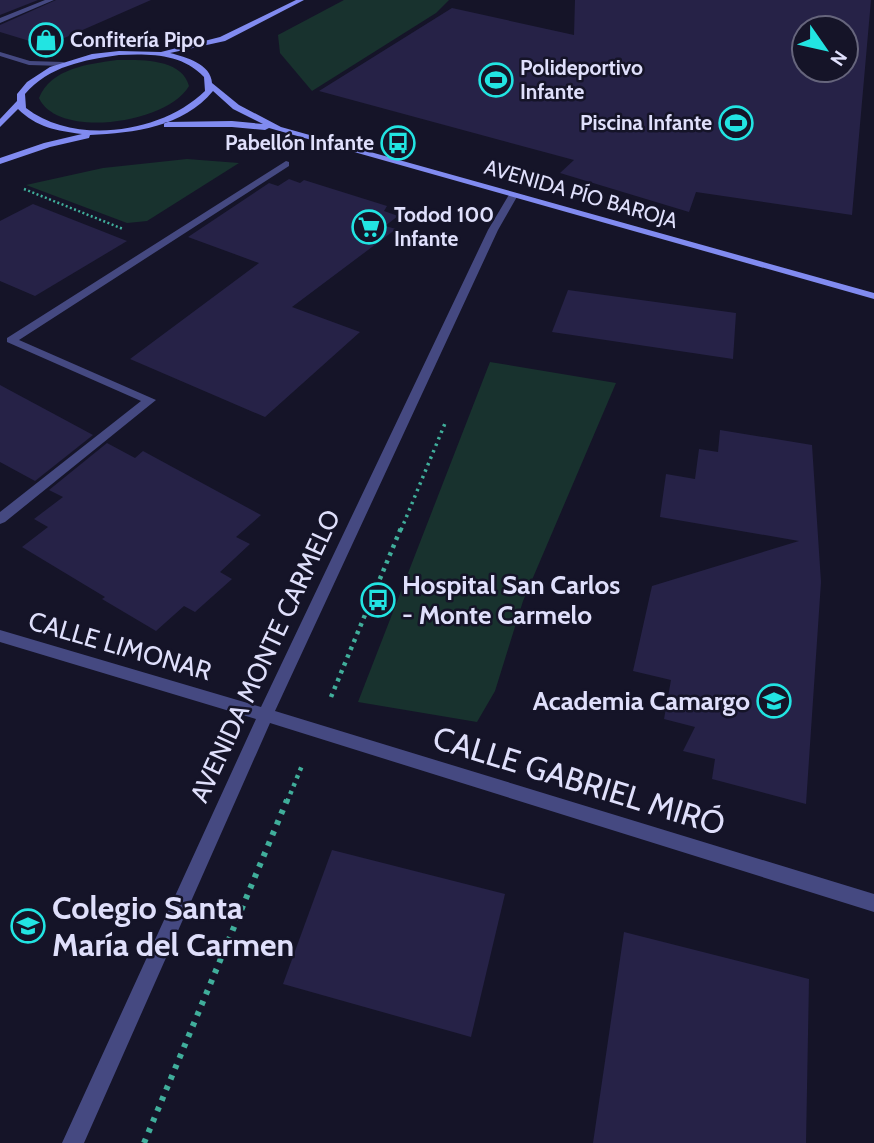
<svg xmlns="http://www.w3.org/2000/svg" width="874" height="1143" font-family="Cabin,sans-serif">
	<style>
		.green { fill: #18322e }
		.building { fill: #262247; fill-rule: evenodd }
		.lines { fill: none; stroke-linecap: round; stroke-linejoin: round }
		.path-far3 { stroke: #40ae9b; stroke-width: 2.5; stroke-dasharray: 2 2.5; stroke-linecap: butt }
		.path-far2 { stroke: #40ae9b; stroke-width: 3.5; stroke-dasharray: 2.5 4.5; stroke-linecap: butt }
		.path-far1 { stroke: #40ae9b; stroke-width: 4.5; stroke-dasharray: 3.5 5; stroke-linecap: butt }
		.path { stroke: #40ae9b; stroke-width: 6; stroke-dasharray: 4.5 7; stroke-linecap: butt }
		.street { fill: #454981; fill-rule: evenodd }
		.secondary { fill: #818bf0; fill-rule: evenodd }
		.labels { text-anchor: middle; stroke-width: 5; stroke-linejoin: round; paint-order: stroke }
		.far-poi-label { font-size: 21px; font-weight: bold; fill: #dfdffb; stroke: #151428; text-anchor: start }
		.far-street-label { font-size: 21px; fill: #dfdffb; stroke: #151428 }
		.poi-label { font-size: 26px; font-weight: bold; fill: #dfdffb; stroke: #151428; text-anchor: start }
		.street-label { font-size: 26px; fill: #dfdffb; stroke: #151428 }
		.near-street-label { font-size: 32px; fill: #dfdffb; stroke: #151428 }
		.near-poi-label { font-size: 32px; font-weight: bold; fill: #dfdffb; stroke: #151428; text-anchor: start }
	</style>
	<rect width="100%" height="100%" fill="#151428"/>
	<g class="green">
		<path d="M344 0H449L436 13 312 91 280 53 278 35Z"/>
		<path d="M117 60C140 60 182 58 189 86 168 123 58 140 39 98 51 68 89 64 117 60Z"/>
		<path d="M187 159 239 163 147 221 127 223 26 185 103 168Z"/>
		<path d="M490 362 616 383 523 601 495 691 477 722 358 702Z"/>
	</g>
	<g class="building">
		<path d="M0 0H38L0 15Z"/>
		<path d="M56 0H151L46 46 0 32V25Z"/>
		<path d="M575 0H871L852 215 696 192 689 212 560 173 574 160 319 91 452 8 574 35ZM804 28H846V70H804Z"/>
		<path d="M289 179 300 183 304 180 387 206 384 211 398 216 385 226 396 229 292 307 360 332 265 417 130 359 259 263 188 237 269 183 278 186Z"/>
		<path d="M33 204 127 241 35 296 0 281V221Z"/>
		<path d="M568 290 736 313 733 359 552 332Z"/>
		<path d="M0 385 67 421 93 435 35 481 0 462Z"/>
		<path d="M720 430 812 445 821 582 806 804 712 779 715 759 683 751 695 727 664 719 671 680 633 671 652 586 799 541 660 517 666 474 695 479 699 449 718 452Z"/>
		<path d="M107 443 135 458 143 451 261 515 236 537 250 544 220 572 232 579 195 612 184 606 156 631 102 599 105 597 22 547 48 527 34 519 63 497 49 490Z"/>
		<path d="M332 850 505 894 471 1037 283 984Z"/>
		<path d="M624 932 809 979 806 1143H593Z"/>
	</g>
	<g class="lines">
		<path class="path-far3" d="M24 189 123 229"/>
		<path class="path-far2" d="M401 530 446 421"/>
		<g class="path-far1">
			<path d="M331 697 401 528"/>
			<path d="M287 802 303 763"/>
		</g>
		<path class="path" d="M144 1143 287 800"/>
		<g class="street">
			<path d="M45 0H54L0 23V18Z"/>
			<path d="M0 52 30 61 63 62 67 64 63 66 29 65 0 56Z"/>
			<path d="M286 161 289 162V166L19 340 156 400 5 522 0 524V512L141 401 7 342V338Z"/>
			<path d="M510 193 518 195 498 230 275 711 874 894V912L270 723 84 1143H62L256 719 0 642V630L261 707 488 230Z"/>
		</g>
		<path class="secondary" d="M296 0H304L225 41 170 53C186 57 211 64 212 83L239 105 281 127 874 293V299L269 128 265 130 232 127H164V123L167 122 232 121 263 124 233 109 213 91C183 127 134 133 90 135L89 138 50 147 0 164V158L44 143 82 134C57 131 36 127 18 109L0 127V119L17 101V94L27 82 50 67 92 54 119 51 161 52 220 37ZM119 55C149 54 181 53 204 77L205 91C162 133 75 146 26 108L25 94C49 66 84 60 119 55Z"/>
	</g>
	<defs>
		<symbol id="shop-ring" viewBox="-11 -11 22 22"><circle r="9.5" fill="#151428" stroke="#22e4e2" stroke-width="1.5"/><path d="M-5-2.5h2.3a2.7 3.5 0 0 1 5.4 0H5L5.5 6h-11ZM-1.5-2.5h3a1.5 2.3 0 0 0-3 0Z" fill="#22e4e2"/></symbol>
		<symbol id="stadium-ring" viewBox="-11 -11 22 22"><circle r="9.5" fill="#151428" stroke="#22e4e2" stroke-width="1.5"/><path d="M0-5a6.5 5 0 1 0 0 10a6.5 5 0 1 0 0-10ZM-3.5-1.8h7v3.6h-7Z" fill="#22e4e2"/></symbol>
		<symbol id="bus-ring" viewBox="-11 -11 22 22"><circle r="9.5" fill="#151428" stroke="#22e4e2" stroke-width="1.5"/><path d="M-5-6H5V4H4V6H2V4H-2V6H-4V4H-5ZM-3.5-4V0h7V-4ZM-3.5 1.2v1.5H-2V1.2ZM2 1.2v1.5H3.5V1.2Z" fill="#22e4e2"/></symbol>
		<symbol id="supermarket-ring" viewBox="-11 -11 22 22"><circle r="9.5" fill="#151428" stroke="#22e4e2" stroke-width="1.5"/><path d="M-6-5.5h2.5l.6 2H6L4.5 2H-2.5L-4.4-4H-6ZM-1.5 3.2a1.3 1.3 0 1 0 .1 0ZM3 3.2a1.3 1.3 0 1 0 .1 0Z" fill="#22e4e2"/></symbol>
		<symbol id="school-ring" viewBox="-11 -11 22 22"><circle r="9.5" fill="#151428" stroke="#22e4e2" stroke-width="1.5"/><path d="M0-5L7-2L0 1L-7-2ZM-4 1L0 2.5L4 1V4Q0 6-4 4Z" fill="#22e4e2"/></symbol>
	</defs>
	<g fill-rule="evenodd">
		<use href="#shop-ring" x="27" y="21" width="38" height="38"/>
		<use href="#stadium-ring" x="477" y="61" width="38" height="38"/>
		<use href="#stadium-ring" x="717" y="104" width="38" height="38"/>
		<use href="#bus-ring" x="379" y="124" width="38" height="38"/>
		<use href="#supermarket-ring" x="350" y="208" width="38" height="38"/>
		<use href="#bus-ring" x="359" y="581" width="38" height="38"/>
		<use href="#school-ring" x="755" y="682" width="38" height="38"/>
		<use href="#school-ring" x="9" y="907" width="38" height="38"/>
	</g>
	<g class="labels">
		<g class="far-poi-label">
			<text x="70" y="47">Confitería Pipo</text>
			<text x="520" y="75">Polideportivo<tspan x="520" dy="24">Infante</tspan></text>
			<text x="712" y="130" text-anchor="end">Piscina Infante</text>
			<text x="374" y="150" text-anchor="end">Pabellón Infante</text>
			<text x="394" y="222">Todod 100<tspan x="394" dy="24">Infante</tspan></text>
		</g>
		<g class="far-street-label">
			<text transform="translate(581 194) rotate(16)" y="7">AVENIDA PÍO BAROJA</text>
		</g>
		<g class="poi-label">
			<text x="402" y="594">Hospital San Carlos<tspan x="402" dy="30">- Monte Carmelo</tspan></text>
			<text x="750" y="710" text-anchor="end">Academia Camargo</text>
		</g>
		<g class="street-label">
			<text transform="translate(120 646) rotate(16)" y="9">CALLE LIMONAR</text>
			<text transform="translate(265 656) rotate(-65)" y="9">AVENIDA MONTE CARMELO</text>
		</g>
		<g class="near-street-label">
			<text transform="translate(579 781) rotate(17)" y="11">CALLE GABRIEL MIRÓ</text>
		</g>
		<g class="near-poi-label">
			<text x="52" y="919">Colegio Santa<tspan x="52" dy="37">María del Carmen</tspan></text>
		</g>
	</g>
	<g transform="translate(825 49) rotate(124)"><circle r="33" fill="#151428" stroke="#66657c" stroke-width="2"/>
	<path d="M0-5L12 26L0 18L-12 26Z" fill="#22e4e2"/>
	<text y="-10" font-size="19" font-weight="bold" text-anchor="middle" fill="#dfdffb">N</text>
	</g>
</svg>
